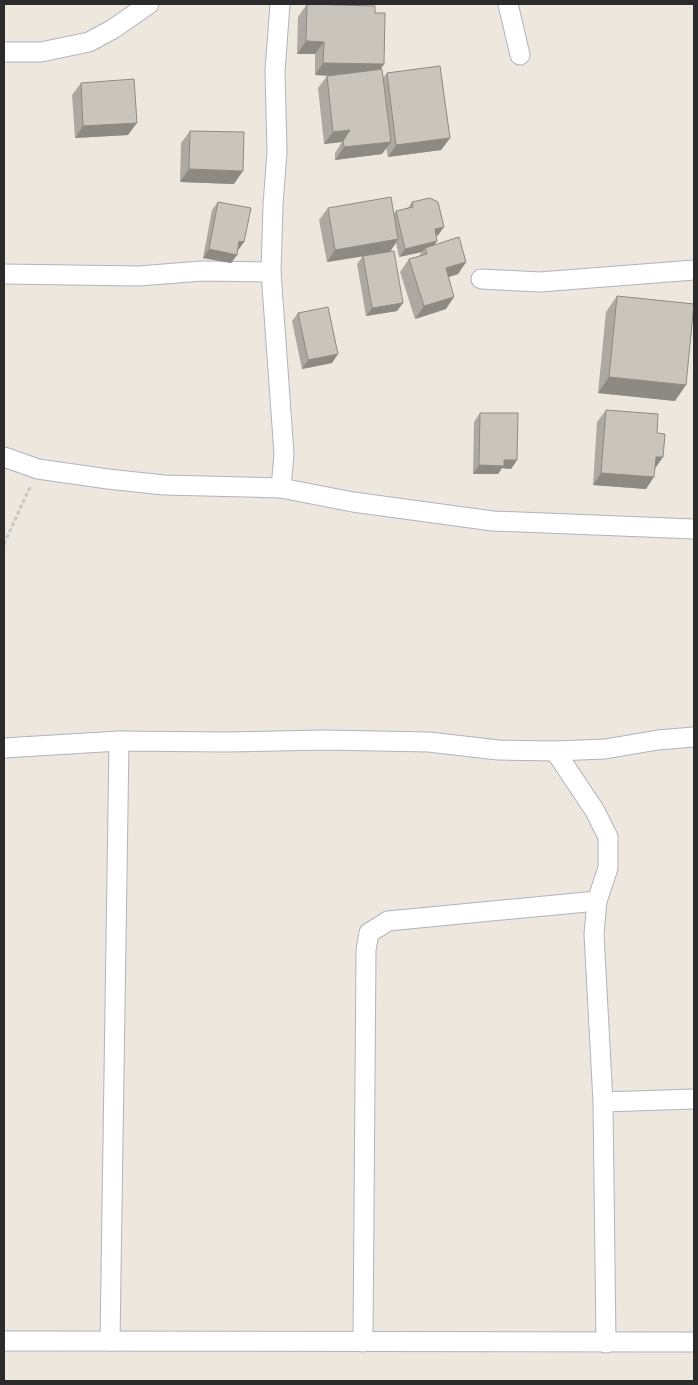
<svg xmlns="http://www.w3.org/2000/svg" width="698" height="1385" font-family="Roboto,sans-serif">
	<style>
		.lines { fill: none; stroke-linecap: round; stroke-linejoin: round }
		.minor-casing { stroke: #b1b3bf; stroke-width: 21 }
		.path { stroke: #c8c8c8; stroke-width: 3; stroke-dasharray: 4 2.5; stroke-linecap: butt }
		.minor { stroke: #fff; stroke-width: 19 }
		.wall { fill: #ada9a2 }
		.shaded-wall { fill: #8d8a84 }
		.building { fill: #c9c5bc; stroke: #8d8a84 }
	</style>
	<rect width="100%" height="100%" fill="#ede7de"/>
	<g class="lines">
		<defs>
			<g id="minor">
				<path d="M280 4 275 71 277 152 273 205 271 272 284 454 281 488"/>
				<path d="M508 4 520 55"/>
				<path d="M4 52H41L89 42 113 29 149 4"/>
				<path d="M4 274 139 276 202 271 271 272"/>
				<path d="M481 279 540 282 694 270"/>
				<path d="M4 457 38 469 108 479 164 485 281 488 353 502 493 521 694 529"/>
				<path d="M4 748 119 741 226 742 324 740 429 742 498 750 555 751 605 749 658 740 694 737"/>
				<path d="M555 751 595 811 608 837V868L597 901 594 934 603 1102 606 1343"/>
				<path d="M603 1102 694 1099"/>
				<path d="M4 1341 694 1342"/>
				<path d="M110 1341 119 741"/>
				<path d="M363 1342 366 950 369 933 388 921 597 901"/>
			</g>
		</defs>
		<use href="#minor" class="minor-casing"/>
		<path class="path" d="M4 544 30 487"/>
		<use href="#minor" class="minor"/>
	</g>
	<g class="wall">
		<path d="M307 4 375 13 384 64 380 70 383 78 387 73 450 138 441 150 388 157 386 148 382 154 335 160V153L342 142 324 144 318 88 327 76H328L315 75V54H297L298 17Z"/>
		<path d="M81 83 128 135 75 138 72 95Z"/>
		<path d="M190 131 234 184 180 182 181 143Z"/>
		<path d="M218 202 244 242 238 250 237 255 231 263 203 258 212 210Z"/>
		<path d="M412 202 444 227 438 235 436 236 435 245 466 262 458 274 448 277 446 309 415 319 400 272 409 259 419 256 422 252 399 257 396 243 390 251 397 311 366 316 357 264 363 256 327 262 319 220 328 208 394 214 396 211 408 208Z"/>
		<path d="M617 296 675 401 598 393 606 312Z"/>
		<path d="M298 313 332 363 302 369 292 321Z"/>
		<path d="M606 410 657 433 663 457 655 468 646 489 593 485 597 422Z"/>
		<path d="M480 413 517 460 511 469 502 468 498 474H473L474 422Z"/>
	</g>
	<g class="shaded-wall">
		<path d="M306 41 324 42 315 54H297Z"/>
		<path d="M323 63 384 64 375 77 315 75Z"/>
		<path d="M137 123 128 135 75 138 83 126Z"/>
		<path d="M350 130 342 142 324 144 333 132Z"/>
		<path d="M450 138 441 150 388 157 396 145Z"/>
		<path d="M391 142 382 154 335 160 344 147Z"/>
		<path d="M189 169 243 171 234 184 180 182Z"/>
		<path d="M444 227 438 235 429 237 435 229Z"/>
		<path d="M398 239 390 252 327 262 335 250Z"/>
		<path d="M239 241 244 242 238 250 233 249Z"/>
		<path d="M437 241 432 249 425 248 422 252 399 257 405 249Z"/>
		<path d="M209 249 237 255 231 263 203 258Z"/>
		<path d="M466 262 458 274 437 281 446 268Z"/>
		<path d="M454 297 446 309 415 319 424 306Z"/>
		<path d="M403 303 397 311 366 316 372 308Z"/>
		<path d="M338 354 332 363 302 369 308 360Z"/>
		<path d="M609 377 686 385 675 401 598 393Z"/>
		<path d="M656 457H663L654 470Z"/>
		<path d="M504 460H517L511 469 502 468 498 474H473L479 465Z"/>
		<path d="M601 473 654 477 646 489 593 485Z"/>
	</g>
	<g class="building">
		<path d="M307 4 375 6V13H385L384 64 323 63 324 42 306 41Z"/>
		<path d="M440 66 450 138 396 145 387 73Z"/>
		<path d="M382 69 391 142 344 147 343 141 350 130 333 132 327 76Z"/>
		<path d="M134 79 137 123 83 126 81 83Z"/>
		<path d="M190 131 244 132 243 171 189 169Z"/>
		<path d="M391 197 398 239 335 250 328 208Z"/>
		<path d="M430 198 438 202 444 227 435 229 437 241 405 249 396 211 413 207 412 202Z"/>
		<path d="M218 202 251 208 244 242 239 241 237 255 209 249Z"/>
		<path d="M459 237 466 262 446 268 454 297 424 306 409 259 427 254 425 248Z"/>
		<path d="M394 251 403 303 372 308 363 256Z"/>
		<path d="M617 296 694 304 686 385 609 377Z"/>
		<path d="M328 307 338 354 308 360 298 313Z"/>
		<path d="M606 410 658 414 657 433 665 434 663 457H656L654 477 601 473Z"/>
		<path d="M480 413H518L517 460H504V466L479 465Z"/>
	</g>
	<rect width="698" height="1385" fill="none" stroke="#2b2b2b" stroke-width="10"/>
</svg>
